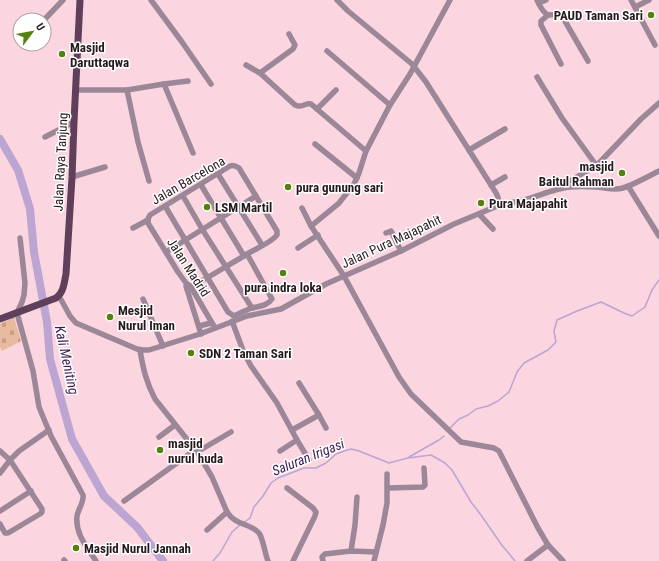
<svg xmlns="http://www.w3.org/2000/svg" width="659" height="561" font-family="'Roboto Condensed',sans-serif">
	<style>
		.cemetery { fill: url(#cemetery-stones) }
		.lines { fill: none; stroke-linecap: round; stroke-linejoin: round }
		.stream { stroke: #bca4d3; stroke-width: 1.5 }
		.river { stroke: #bca4d3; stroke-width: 8 }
		.minor { stroke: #9b8797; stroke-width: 5.5 }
		.major { stroke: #603f5a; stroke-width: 7 }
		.poi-dot { fill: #55820e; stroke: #fff; stroke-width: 1.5 }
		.labels { text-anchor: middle; stroke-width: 3; stroke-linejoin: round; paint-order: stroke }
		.poi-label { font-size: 13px; font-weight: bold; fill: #26191d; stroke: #fff; text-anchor: start }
		.street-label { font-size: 13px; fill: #26191d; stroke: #fff }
		.water-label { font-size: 14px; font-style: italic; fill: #3b1b54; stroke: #fff }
	</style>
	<defs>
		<pattern id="cemetery-stones" width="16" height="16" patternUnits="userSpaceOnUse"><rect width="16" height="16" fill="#e9ba9f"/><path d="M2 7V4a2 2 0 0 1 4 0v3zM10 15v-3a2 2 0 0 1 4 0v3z" fill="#c89f88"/></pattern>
	</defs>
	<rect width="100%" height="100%" fill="#fbd5df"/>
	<path class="cemetery" d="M14 317 21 341 2 351 0 347V324Z"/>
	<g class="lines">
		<g class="stream">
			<path d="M449 429 459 419 468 415 476 409 488 406 498 401 509 392 517 372 524 363 548 350 556 342 554 331 557 320 577 311 601 302 624 313 632 316 645 307 652 290 659 280"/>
			<path d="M409 457 439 440 444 436"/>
			<path d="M243 523 250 518 254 507 263 496 271 483 278 478 304 468H316L326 463 336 454 344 451 351 449 359 451 389 463 408 458 431 455 445 463 452 470 471 502 481 515 501 544 515 561"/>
			<path d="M213 561 220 553 232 532 240 525"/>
		</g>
		<path class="river" d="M0 139 18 170 30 209 34 252 47 322 50 359 72 439 104 496 137 527 163 561"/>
		<g class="minor">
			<path d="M151 0 182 42 211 84"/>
			<path d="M537 0C539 5 544 14 549 15 554 15 557 13 562 16L588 61"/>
			<path d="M631 0 655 45"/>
			<path d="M539 3 546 0"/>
			<path d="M635 7 649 0"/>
			<path d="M548 15 541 21V25L561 64"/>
			<path d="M44 20 63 0"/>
			<path d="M327 51 390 105"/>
			<path d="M246 65 260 73 295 105C304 109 304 102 311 104L366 151"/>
			<path d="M260 73 293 49 295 45 289 34"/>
			<path d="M537 77 562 118 596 165"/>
			<path d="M164 84 188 81"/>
			<path d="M76 90H127L164 84 193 153"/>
			<path d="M127 90 138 142 149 181"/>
			<path d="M317 109 336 90"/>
			<path d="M45 137 74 122"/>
			<path d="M315 144 357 178"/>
			<path d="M469 150 505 129"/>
			<path d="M218 174 262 245"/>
			<path d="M72 177 105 167"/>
			<path d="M201 185 244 256"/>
			<path d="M491 185 505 177"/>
			<path d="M628 186 659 236"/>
			<path d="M558 188 592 168 600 162 641 119 659 103"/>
			<path d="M183 196 202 229 252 308"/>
			<path d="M499 202C515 206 540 194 555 190 568 186 582 186 595 187 604 187 613 191 623 188 633 185 649 176 659 171"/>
			<path d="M165 206 228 312 234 316C240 313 246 310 252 308 260 306 267 306 272 299L247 254"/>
			<path d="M302 208 311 226 344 276 399 377 411 394 461 442 494 448 499 451 538 528 548 545 563 561"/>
			<path d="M479 214 493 229"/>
			<path d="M311 226 339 203 354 184 359 173 366 151 390 105 410 74 450 0"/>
			<path d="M133 228 148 220"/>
			<path d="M386 233 391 231 401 251"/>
			<path d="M20 238 25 283 24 295 22 302 17 313 33 371 39 407 51 436 83 495C84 503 78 509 77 516 75 534 87 547 96 561"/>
			<path d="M298 248 318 235"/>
			<path d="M166 252 256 196"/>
			<path d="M186 286 201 334"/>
			<path d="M187 289C208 278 228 265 249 253 257 248 272 242 277 235V231L239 168C236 166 233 165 230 166L150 215 148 219V223L178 272 186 283 191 287 215 328"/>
			<path d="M59 296 70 316 76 323 137 349 143 350H149L200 334 247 316 281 309 326 284 401 251 454 224 495 207C503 200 495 192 491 185L426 82 412 64 348 11 337 0"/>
			<path d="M143 299 163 346"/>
			<path d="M232 321 244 353 251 366 277 403 297 440 280 451"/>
			<path d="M199 326 211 323"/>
			<path d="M140 350C143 368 146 382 155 399L198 453 212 477 227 512C236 526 250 523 259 533 263 538 265 554 268 561"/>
			<path d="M299 383 319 415"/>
			<path d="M292 430 319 415 326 428"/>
			<path d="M159 437 175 425"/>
			<path d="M297 440 309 460"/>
			<path d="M0 451 10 460 42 509V512L40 514 8 533H5L0 524"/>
			<path d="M197 452 231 432"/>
			<path d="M0 473 10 460 19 451 49 430"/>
			<path d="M287 488 313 508 316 512 315 516 293 561"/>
			<path d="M388 488 423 487 425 485 424 468"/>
			<path d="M124 501 195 450"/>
			<path d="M0 511 31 491"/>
			<path d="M207 530 227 512"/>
			<path d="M351 551 355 525 357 497"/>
			<path d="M64 560 65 561"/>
			<path d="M323 561 322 557 325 554 351 551 376 552"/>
			<path d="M374 561 383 525 387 503V474"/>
			<path d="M527 561 548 545"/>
		</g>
		<path class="major" d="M0 319 56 298C64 292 64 283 66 274L72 177 74 122 80 0"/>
	</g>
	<g class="poi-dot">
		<circle cx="651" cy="15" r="4"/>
		<circle cx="62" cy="54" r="4"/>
		<circle cx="622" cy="173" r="4"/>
		<circle cx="288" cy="187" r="4"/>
		<circle cx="481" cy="203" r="4"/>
		<circle cx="207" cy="207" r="4"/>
		<circle cx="283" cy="273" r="4"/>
		<circle cx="110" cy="317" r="4"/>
		<circle cx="191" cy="353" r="4"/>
		<circle cx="160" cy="450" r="4"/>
		<circle cx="76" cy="548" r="4"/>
	</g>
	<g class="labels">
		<g class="poi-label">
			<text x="643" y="20" text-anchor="end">PAUD Taman Sari</text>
			<text x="70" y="52">Masjid<tspan x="70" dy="15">Daruttaqwa</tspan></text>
			<text x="614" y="171" text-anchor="end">masjid<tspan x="614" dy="15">Baitul Rahman</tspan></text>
			<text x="296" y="192">pura gunung sari</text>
			<text x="489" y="208">Pura Majapahit</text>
			<text x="215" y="212">LSM Martil</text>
			<text x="283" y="292" text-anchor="middle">pura indra loka</text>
			<text x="118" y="315">Mesjid<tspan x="118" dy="15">Nurul Iman</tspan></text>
			<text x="199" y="358">SDN 2 Taman Sari</text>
			<text x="168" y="448">masjid<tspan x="168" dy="15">nurul huda</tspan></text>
			<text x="84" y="553">Masjid Nurul Jannah</text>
		</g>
		<g class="street-label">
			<text transform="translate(60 162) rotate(-87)" y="5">Jalan Raya Tanjung</text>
			<text transform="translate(188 180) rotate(-30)" y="5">Jalan Barcelona</text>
			<text transform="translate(391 241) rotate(-25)" y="5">Jalan Pura Majapahit</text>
			<text transform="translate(189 267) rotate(57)" y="5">Jalan Madrid</text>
		</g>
		<g class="water-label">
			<text transform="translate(67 360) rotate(78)" y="5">Kali Meniting</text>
			<text transform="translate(308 457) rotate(-22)" y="5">Saluran Irigasi</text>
		</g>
	</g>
	<g transform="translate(32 32) rotate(58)"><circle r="19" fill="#ffffff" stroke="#a8a3a5"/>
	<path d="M0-3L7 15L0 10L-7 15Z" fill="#55820e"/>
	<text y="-6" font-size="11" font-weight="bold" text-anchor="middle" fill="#26191d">U</text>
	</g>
</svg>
